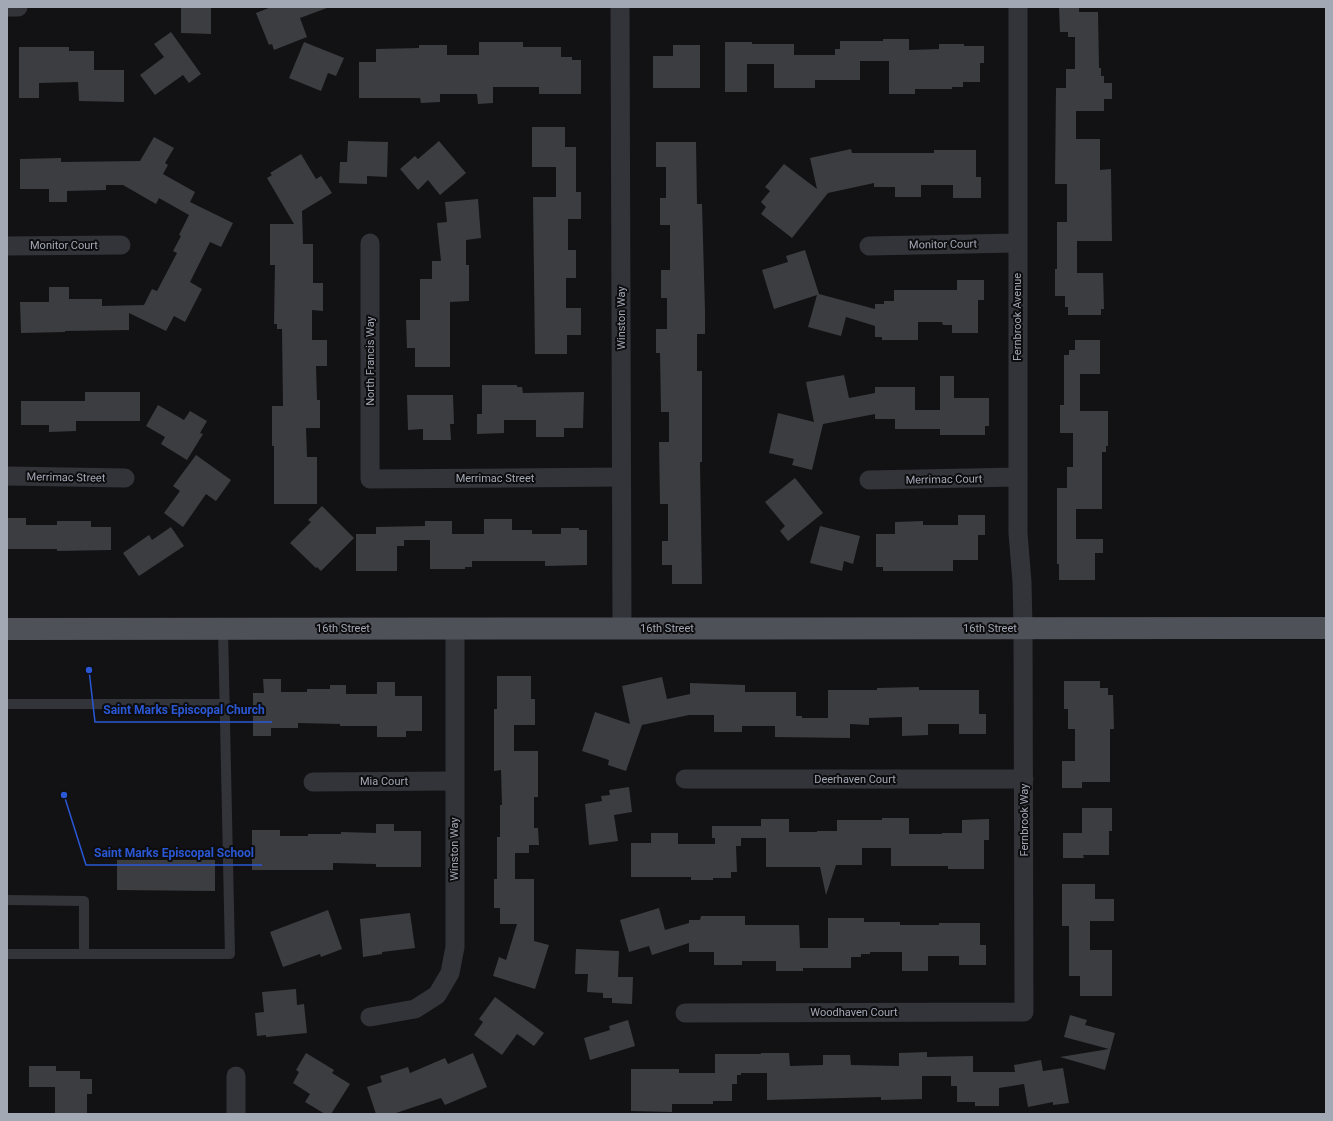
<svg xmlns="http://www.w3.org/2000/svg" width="1333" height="1121" font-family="Roboto,sans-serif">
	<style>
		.building { fill: #3c3d41 }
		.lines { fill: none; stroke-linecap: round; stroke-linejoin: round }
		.lane { stroke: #333439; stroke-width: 10 }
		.street { stroke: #333439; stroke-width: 19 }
		.primary { stroke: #4f5158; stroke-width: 22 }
		.labels { text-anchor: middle; stroke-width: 4; stroke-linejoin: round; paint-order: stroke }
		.street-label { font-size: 11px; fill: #a3a8b5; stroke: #0d0d0f }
		.leader { fill: none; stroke: #2a57d4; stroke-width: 1.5 }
		.callout-dot { fill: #2a57d4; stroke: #0d0d0f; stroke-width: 1.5 }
		.callout-label { font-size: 12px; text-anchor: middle; font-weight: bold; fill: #2a57d4; stroke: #0d0d0f; stroke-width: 4; stroke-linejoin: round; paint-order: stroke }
	</style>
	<rect width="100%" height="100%" fill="#121214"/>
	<g class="building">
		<path d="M181 7H211V34L181 33Z"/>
		<path d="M271 7H327V8L300 18 307 37 274 50 272 44 269 45 256 13Z"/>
		<path d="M1059 7H1079V12H1098L1099 68H1101V76H1104V83H1112V99H1104V111H1076V139H1100V170L1111 169 1112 241H1077V273H1103L1104 309H1101V315H1068V307H1065V296H1055V269H1057V222H1067V184H1055L1056 88H1066V69H1075V37H1068V32H1060Z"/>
		<path d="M171 32 201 74 189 83 183 75 155 95 140 75 164 57 154 44Z"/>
		<path d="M883 39H909V50L939 49V44H964V46H984V63H980V82H963V87H952V89H915V94H889V61H860V80H815V88H774V64H747V92H725V42H752V44H794V55H835V49H840V41H883Z"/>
		<path d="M304 42 344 58 336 76 328 73 321 91 289 78Z"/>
		<path d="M479 42H523V47H561V57H572V60H581V94H539V87H493V103L478 104 477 94H440V102L421 103 420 98H359V62H376V49L419 48V45H447V55H479Z"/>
		<path d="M673 45H700V88H653V56H673Z"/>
		<path d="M19 47H69V51H94V70H124V102L79 101 78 82 39 83V98H19Z"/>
		<path d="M532 127H565V147H576V192H581V219H568V250H576V278H566V308H581V335H567V354H535L533 197H556V167H532Z"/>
		<path d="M154 137 174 148 165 163 168 165 163 174 195 192 190 202 233 223 221 247 210 242 190 282 202 289 185 322 174 316 166 331 129 313V330L65 331V332L21 333 20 302H49V287H69V299H102V306L144 305 152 289 157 291 177 253 173 251 181 236 179 235 189 215 159 198 156 204 123 185H106V190L67 191V202H49V189H20V159L61 158V162L140 161Z"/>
		<path d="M348 141 388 142 387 177 367 176V184L339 183 340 162H347Z"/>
		<path d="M439 141 466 173 440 195 428 180 418 190 400 169 415 156 418 159Z"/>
		<path d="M656 142H696L697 204H702L705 311V334H697V371H702V462H700L702 584H672V565H662V541H668V504H660L659 442H669V412H661L660 353H656V329H667V298H661V270H670V225H660V198H666V167H656Z"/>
		<path d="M851 149 852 153H934V150H976V177H981V198H953V185H921V197H895V187H874V183L828 193 792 238 761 214 766 207 761 202 770 191 765 187 784 164 817 189 810 158Z"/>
		<path d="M301 154 316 179 321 176 332 193 302 211 303 244H313V283H323V311L312 310V340H327V366H316L317 400H320V428H306L307 457H317V504H274V446H272V406H283L282 329H277V324H274L275 265H270V224H294L267 178 272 175 270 173Z"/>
		<path d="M478 199 481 238 466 240V265H469V301L450 302V367H415V348H407L406 320H420V279H432V261H441L437 223 447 222 445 202Z"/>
		<path d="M805 250 819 294 875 309V304H884V301H894V290H957V280H984V300H978V333H952V325H943L942 322H918V340H882V337H875V326L846 317 841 336 808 327 817 295 774 309 762 270 788 262 786 256Z"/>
		<path d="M1075 340H1100V374H1080V411H1108V446H1106V452H1102V509H1076V539H1103V553H1095V580H1059V564H1057V488H1067V467H1073V433H1060V405H1064V355H1069V350H1075Z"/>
		<path d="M844 375 849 398 875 393V387H915V410H940V376H954V398H989V426H985V435H940V429H895V419H875V414L823 424 812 470 792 465 794 459 769 453 778 413 814 422 806 382Z"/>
		<path d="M482 385H517V387H522L523 393 584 392 583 428H564V437H536V420H504V433L477 434V414H482Z"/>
		<path d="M85 392H140V421H76V431L49 432V425H21V401H85Z"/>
		<path d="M407 395H453L454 424H450L451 440H423V429L408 430Z"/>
		<path d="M158 405 184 420 190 411 207 421 200 433 203 434 187 460 161 444 165 437 146 426Z"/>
		<path d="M196 455 231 480 216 501 206 494 183 527 164 513 180 491 173 486Z"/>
		<path d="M795 478 823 513 788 541 780 531 785 526 765 502Z"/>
		<path d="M322 506 354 538 321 571 317 567 316 568 290 543 311 522 308 520Z"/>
		<path d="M958 515H985V535H978V560H953V571H883V567H876V534H895V522L923 521V525H958Z"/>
		<path d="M7 518H26V525H57V521H91V527H111V550L57 551V549H7Z"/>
		<path d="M484 519H512V530H532V534H561V528H579V530H587V565L545 566V561H472V567H465V569H430V540H404V546H397V571H356V534H376V527L425 526V521H452V534H484Z"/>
		<path d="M820 526 860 536 853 564 844 561 842 571 810 563Z"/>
		<path d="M171 527 184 546 139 576 123 553 149 535 152 540Z"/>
		<path d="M497 676H531V699H535V725H514V751H538V797H534V828H538L539 845H529V853H515V879H534V941L549 945 535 989 493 976 499 957 506 960 517 924H500V908H494V879H497V837H500V805H502L501 770 494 771V709H497Z"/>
		<path d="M662 677 667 699 690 694V683L745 685V692H796V716H802V718H828V690H877V688L919 687V690H979V714H986V734H959V724H928V735L902 736V717L869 718V725L850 724V738L775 737V726H742V732H714V715H689L642 725 626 771 608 765 609 760 582 751 595 712 630 724 622 686Z"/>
		<path d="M263 679H281V692H307V689H330V685H346V694H377V682H395V696H422V731H406V737H377V726H340V724L298 723V728H271V736H253V693H264Z"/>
		<path d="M1064 681H1100V688H1108V695H1113L1114 729H1110V782H1082V788H1062V761H1075V729H1068V709H1064Z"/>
		<path d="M629 787 632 812 614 815 618 841 589 845 585 804 602 801 601 796 610 795 609 790Z"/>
		<path d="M1082 808H1112V831H1109V855H1083L1084 858H1063V833H1082Z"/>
		<path d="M882 818H909V834H942V833H962V820L989 819V840H984V869H948V866H891V848H862V865H836L826 895 820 867H766V838H741V846H736L737 872H731V878H713V880H691V877H631V843H651V833H678V844H715V838H712V826H761V819H789V832H817V831H837V820H882Z"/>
		<path d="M376 824H394V831H421V867H376V864L333 863V870H252V830H280V836H308V834H341V832L376 833Z"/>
		<path d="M117 860H215V891L117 890Z"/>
		<path d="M1062 884H1095V899H1114V921H1090V950H1112V996H1080V976H1069V926H1062Z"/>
		<path d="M659 908 665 930 689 923V920H700L701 916H745V925H799L800 948H828V918H864V922H900V925H939V923H980V945H986V965H959V956H928V971H902V952H870V954H861V957H851V968H803V971H776V961H742V965H714V952H689V943L652 955 649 946 629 952 620 920Z"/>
		<path d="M328 910 342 949 321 957 320 954 283 967 270 932Z"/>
		<path d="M410 913 415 948 382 952V954L363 957 360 919Z"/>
		<path d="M576 949 619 951 618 977H633L632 1004 612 1003V998H603V993L587 992 588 974H575Z"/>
		<path d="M296 989 297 1005 304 1004 307 1033 266 1037V1035L257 1036 255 1013 264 1012 262 992Z"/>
		<path d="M495 997 544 1033 534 1046 517 1034 502 1055 474 1035 483 1022 479 1019Z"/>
		<path d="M1070 1015 1087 1020 1085 1025 1115 1033 1105 1070 1060 1057 1109 1049 1064 1037Z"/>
		<path d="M628 1020 635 1046 590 1060 584 1038 610 1030 609 1026Z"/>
		<path d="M927 1052V1057L973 1056V1072H1015L1014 1065 1041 1060 1043 1071 1063 1068 1069 1103 1053 1105V1102L1028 1107 1024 1084 999 1088V1106H975V1102H957V1086H951V1076H922V1099L881 1100V1097L767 1100V1073H741V1075H737V1084H732V1101H713V1104H672V1112L631 1111V1069H679V1073H715V1054H761V1053H789L790 1066 823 1065V1055H850L851 1065 899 1066V1053Z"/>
		<path d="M306 1053 334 1070 332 1073 350 1084 331 1114H325L305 1102 310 1094 293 1083 299 1072 296 1070Z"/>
		<path d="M473 1053 487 1087 445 1105 441 1098 393 1114H376L367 1087 382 1082 380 1076 408 1067 410 1073 445 1058 448 1064Z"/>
		<path d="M29 1066H56V1071H80V1079H92V1094H87V1114H55V1087H29Z"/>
	</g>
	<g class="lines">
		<g class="lane">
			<path d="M7 704H225"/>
			<path d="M7 900 84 901V954"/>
			<path d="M7 954H230L223 629"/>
		</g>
		<g class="street">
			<path d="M7 7H18"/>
			<path d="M620 7 622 628"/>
			<path d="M370 243V479L621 477"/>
			<path d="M7 246 121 245"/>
			<path d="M869 246 1017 243"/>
			<path d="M7 476 125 478"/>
			<path d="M869 480 1018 477"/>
			<path d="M685 779H1024"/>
			<path d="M313 782 454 781"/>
			<path d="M685 1013 1024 1012 1023 627 1022 582 1018 533V7"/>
			<path d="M370 1017 415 1009 437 995 450 973 455 947V628"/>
			<path d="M236 1076V1114"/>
		</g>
		<path class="primary" d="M7 629 1326 628"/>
	</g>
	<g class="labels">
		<g class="street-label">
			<text transform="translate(943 244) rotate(-1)" y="4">Monitor Court</text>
			<text x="64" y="249">Monitor Court</text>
			<text transform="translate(1017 317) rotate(-90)" y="4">Fernbrook Avenue</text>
			<text transform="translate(621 318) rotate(-90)" y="4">Winston Way</text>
			<text transform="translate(370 361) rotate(-90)" y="4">North Francis Way</text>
			<text transform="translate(66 477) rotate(1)" y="4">Merrimac Street</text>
			<text x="495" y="482">Merrimac Street</text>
			<text transform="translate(944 479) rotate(-1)" y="4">Merrimac Court</text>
			<text x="343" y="632">16th Street</text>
			<text x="667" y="632">16th Street</text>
			<text x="990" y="632">16th Street</text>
			<text x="855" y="783">Deerhaven Court</text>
			<text x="384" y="785">Mia Court</text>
			<text transform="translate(1024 820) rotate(-90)" y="4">Fernbrook Way</text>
			<text transform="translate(454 849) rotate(-90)" y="4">Winston Way</text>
			<text x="854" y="1016">Woodhaven Court</text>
		</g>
	</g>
	<path class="leader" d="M89 670L95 722H272M64 795L86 865H262"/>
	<g class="callout-dot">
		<circle cx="89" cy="670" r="4"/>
		<circle cx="64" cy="795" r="4"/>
	</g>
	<g class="callout-label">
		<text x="184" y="714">Saint Marks Episcopal Church</text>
		<text x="174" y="857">Saint Marks Episcopal School</text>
	</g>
	<rect width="1333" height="1121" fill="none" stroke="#a3a8b5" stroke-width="16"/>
</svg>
